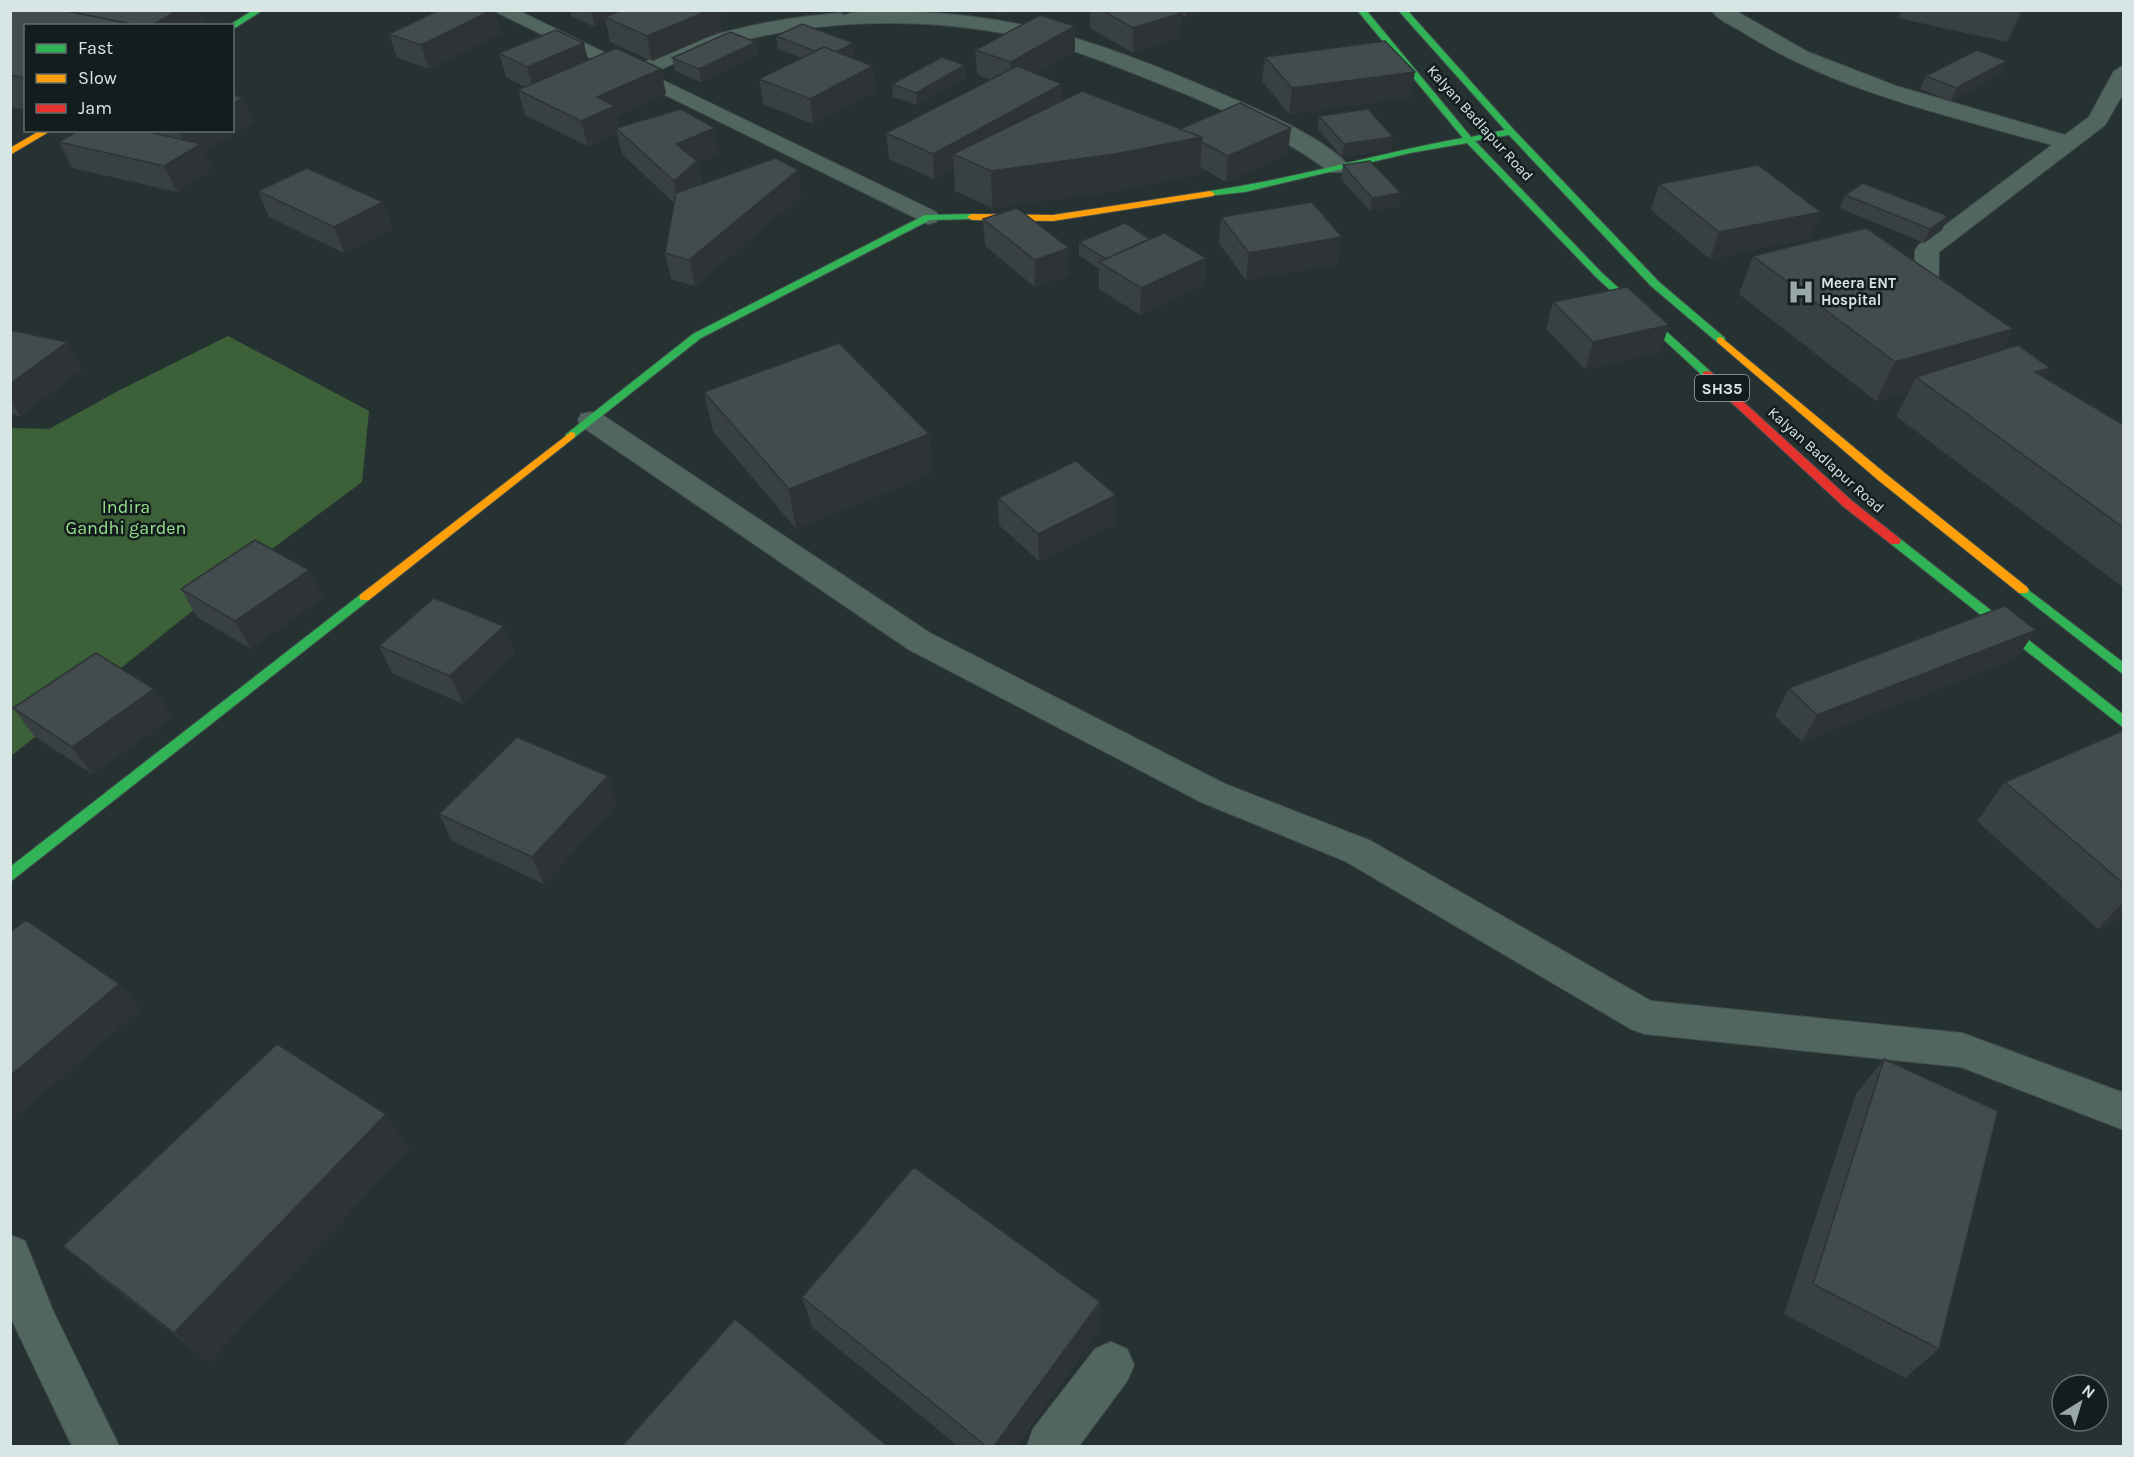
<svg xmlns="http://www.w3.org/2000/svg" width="2134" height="1457" font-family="Karla,sans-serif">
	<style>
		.green { fill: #3c6138 }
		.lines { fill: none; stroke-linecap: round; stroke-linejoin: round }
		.street-casing { stroke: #434e4e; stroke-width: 2 }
		.fast-casing { stroke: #434e4e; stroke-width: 2 }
		.slow-casing { stroke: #434e4e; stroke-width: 2 }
		.jam-casing { stroke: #434e4e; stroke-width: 2 }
		.street { fill: #526660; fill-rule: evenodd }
		.fast { fill: #30b455; fill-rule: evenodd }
		.slow { fill: #ff9f0a; fill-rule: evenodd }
		.jam { fill: #e5322d; fill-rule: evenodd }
		.wall { fill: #394042 }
		.shaded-wall { fill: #2e3436 }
		.building { fill: #424b4d; stroke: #2e3436; stroke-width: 1.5 }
		.labels { text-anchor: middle; stroke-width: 5; stroke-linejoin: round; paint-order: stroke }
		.far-street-label { font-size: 15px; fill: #d7e6e5; stroke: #131d1d }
		.far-poi-label { font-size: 15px; font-weight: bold; fill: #d7e6e5; stroke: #131d1d; text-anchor: start }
		.shield { fill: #131d1d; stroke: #9caaa9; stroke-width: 1.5 }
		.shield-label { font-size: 16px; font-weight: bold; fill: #d7e6e5 }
		.park-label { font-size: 18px; fill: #97e18b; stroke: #131d1d }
	</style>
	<rect width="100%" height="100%" fill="#263232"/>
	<path class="green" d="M228 336 369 411 362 482 241 572 11 756V428L49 429 118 391Z"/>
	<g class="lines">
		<defs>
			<g id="street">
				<path d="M492 10H517L634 67C656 57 678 46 701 39 807 6 928 3 1037 28 1101 43 1164 69 1224 95 1255 108 1331 141 1349 167L1346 172H1330C1276 132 1215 105 1153 81 1113 65 1073 49 1032 39 931 15 817 18 717 47 694 53 672 65 650 74L936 212 939 217 936 222 928 224Z"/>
				<path d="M1711 10H1734L1808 52 1896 86 2065 135 2089 117 2114 71 2124 65V92L2105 125 1939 252 1938 304 1944 311 1941 316C1928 319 1921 317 1914 306L1915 250 1919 245 2052 145C1947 115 1834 91 1741 31 1731 25 1718 20 1711 10Z"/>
				<path d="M591 412 601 414 930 633 1225 784 1371 841 1651 1001 1962 1033 2124 1093V1130L1961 1067 1645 1034 1631 1029 1345 861 1201 802 908 649 581 426 578 420 581 414Z"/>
				<path d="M10 1235 25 1241 53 1311 119 1446H72L10 1316Z"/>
				<path d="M1111 1342 1127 1349 1134 1365 1127 1381 1079 1446H1027L1033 1429 1095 1349Z"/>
			</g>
			<g id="fast">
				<path d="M253 10H263L235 28 228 26Z"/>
				<path d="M1357 10H1366L1471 137 1505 130 1398 10H1407L1514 130 1659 282 1725 338V342H1717L1651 286 1509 135 1475 141 1602 273 1711 372V376H1703L1596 277 1467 143 1410 153 1245 192 1207 196 1205 194 1210 191C1295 179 1378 153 1463 138Z"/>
				<path d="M972 214 975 215V219L930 220 701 338 575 437H567L565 435 693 334 925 215Z"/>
				<path d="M1895 537 1899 538 2124 715V728L1891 544 1889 541 1891 538Z"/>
				<path d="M2023 586 2124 663V675L2019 593 2017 590Z"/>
				<path d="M365 593 371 597 369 600 10 882V867L361 594Z"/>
			</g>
			<g id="slow">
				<path d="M41 130H52L10 155V148Z"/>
				<path d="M1210 191 1215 194 1213 196 1053 221 972 220 967 217 972 214 1053 215Z"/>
				<path d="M1721 337 1886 474 2027 587 2029 590 2027 593H2019L1878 480 1717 342V338Z"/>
				<path d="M571 432 575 433V437L369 600H361L359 597 361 594Z"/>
			</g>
			<path id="jam" d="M1707 371 1711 372 1852 501 1899 538 1901 541 1899 544H1891L1844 507 1703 376V372Z"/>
		</defs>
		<use href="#street" class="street-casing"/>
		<use href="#fast" class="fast-casing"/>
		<use href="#slow" class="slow-casing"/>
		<use href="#jam" class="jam-casing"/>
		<use href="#street" class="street"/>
		<use href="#fast" class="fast"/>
		<use href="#slow" class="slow"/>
		<use href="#jam" class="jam"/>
	</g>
	<g class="wall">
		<path d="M10 10H200L206 25 26 26V110L10 107Z"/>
		<path d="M570 10H734L720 17 722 31 652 61 610 42 606 22 595 27 571 16Z"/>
		<path d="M836 10H856L844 15Z"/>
		<path d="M994 10H1021L999 15Z"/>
		<path d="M1090 10H1210L1186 17 1181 14 1180 37 1133 53 1090 28Z"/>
		<path d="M1901 10H2024L2007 42 1898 18Z"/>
		<path d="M1075 26V51L1035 74 1062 84V100L1288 153 1226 182 1200 167V174L1114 191 992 208 955 191 954 169 934 179 889 159 886 133 991 80 977 74 975 50Z"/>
		<path d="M502 33 429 69 397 58 389 34Z"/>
		<path d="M776 36 855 56 851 58 876 91 813 124 763 104 759 79 802 58 778 49Z"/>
		<path d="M756 42 758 54 701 82 675 71 672 58Z"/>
		<path d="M499 53 588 60 661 69 666 94 617 116 620 127 720 154 697 163 702 184 798 170 801 196 695 286 671 279 665 253 674 203 622 154 617 133 588 146 525 115 518 90 525 87 506 77Z"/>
		<path d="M1265 57 1411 97 1289 114 1262 81Z"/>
		<path d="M965 65 966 78 917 105 893 97 892 84Z"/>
		<path d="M2001 74 1951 101 1920 89 1926 76Z"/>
		<path d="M243 98 253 123 204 151 212 169 177 192 72 168 59 142 79 130H232Z"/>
		<path d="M1319 116 1393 137 1391 150 1342 157 1318 129Z"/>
		<path d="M1343 165 1401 193 1398 206 1370 211 1341 179Z"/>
		<path d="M1659 184 1810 238 1710 259 1651 210Z"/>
		<path d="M258 191 383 202 392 228 344 253 269 217Z"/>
		<path d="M1845 195 1948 216 1942 230 1924 243 1840 208Z"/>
		<path d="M1221 217 1338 264 1246 280 1219 243Z"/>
		<path d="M983 219 1069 248V275L1035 287 985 246Z"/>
		<path d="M1150 239 1206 258 1204 285 1140 315 1099 289V269L1079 255V242Z"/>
		<path d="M1753 256 2050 368 2044 378 2124 425V588L1896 416 1909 392 1876 401 1739 294Z"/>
		<path d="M1553 302 1660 353 1585 369 1546 329Z"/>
		<path d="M10 330 82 369 20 416 10 414Z"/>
		<path d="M704 392 933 473 796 529 713 431Z"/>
		<path d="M1116 495 1115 523 1039 561 999 525 998 498Z"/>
		<path d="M181 589 323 597 251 649 197 617Z"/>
		<path d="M379 646 515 654 463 704 392 673Z"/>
		<path d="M2017 658 1802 742 1775 716 1789 688Z"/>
		<path d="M154 689 172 717 92 774 34 736 13 708Z"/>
		<path d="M2124 730V917L2098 929 1977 821 2005 782Z"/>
		<path d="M617 803 544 884 452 841 439 814Z"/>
		<path d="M1884 1059 1939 1349 1905 1378 1784 1314 1856 1094Z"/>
		<path d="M410 1148 209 1362 100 1277 63 1246Z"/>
		<path d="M802 1297 1100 1302 1098 1332 1016 1446H958L812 1327Z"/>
	</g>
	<g class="shaded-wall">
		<path d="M178 10H200L206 25 151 26Z"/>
		<path d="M492 10H496L502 33 429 69 421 45Z"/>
		<path d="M591 10H635L605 17 606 22 595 27Z"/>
		<path d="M710 10H734L720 17 722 31 652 61 647 36Z"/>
		<path d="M844 10H856L844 15Z"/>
		<path d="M999 10H1021L999 15Z"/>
		<path d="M1186 10H1210L1186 17Z"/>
		<path d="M2022 10H2024L2007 42Z"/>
		<path d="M1181 13 1180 37 1133 53V28Z"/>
		<path d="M1075 26V51L1012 87 1011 62Z"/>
		<path d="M756 42 758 54 701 82 699 69Z"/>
		<path d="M584 43 590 68 534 91 527 67Z"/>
		<path d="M854 43 855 56 829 69 828 56Z"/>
		<path d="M2007 61 2001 74 1951 101 1956 88Z"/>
		<path d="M965 65 966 78 917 105 916 93Z"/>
		<path d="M873 66 876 91 813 124 810 99Z"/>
		<path d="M661 69 666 94 617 116 621 131 616 128 617 133 588 146 581 121 597 97Z"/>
		<path d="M1415 72 1411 97 1289 114 1292 88Z"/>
		<path d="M1062 84V109L953 154 954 169 934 179 933 154Z"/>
		<path d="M243 98 253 123 204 151 212 169 177 192 164 166 188 151 180 133 184 130H232V104Z"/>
		<path d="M715 128 720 154 697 163 702 187 679 207 674 181 676 144Z"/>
		<path d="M1291 128 1288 153 1226 182 1228 156Z"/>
		<path d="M1202 137 1200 174 1114 191 992 208 991 171Z"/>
		<path d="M1393 137 1391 150 1342 157 1344 144Z"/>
		<path d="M798 170 801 196 695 286 689 260Z"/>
		<path d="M1401 193 1398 206 1370 211 1372 198Z"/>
		<path d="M383 202 392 228 344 253 334 227Z"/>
		<path d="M1821 212 1810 238 1710 259 1719 232Z"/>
		<path d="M1948 216 1942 230 1924 243 1930 229Z"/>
		<path d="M1342 237 1338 264 1246 280 1249 253Z"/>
		<path d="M1069 248V275L1035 287V260Z"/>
		<path d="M1206 258 1204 285 1140 315 1141 288Z"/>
		<path d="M1669 325 1660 353 1585 369 1593 342Z"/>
		<path d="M2013 329 1992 368 1916 377 1909 392 1876 401 1895 362Z"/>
		<path d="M67 342 82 369 20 416 10 400V384Z"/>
		<path d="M2050 368 2027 407 2035 372Z"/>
		<path d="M929 434 933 473 796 529 789 489Z"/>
		<path d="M1116 495 1115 523 1039 561 1038 534Z"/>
		<path d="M309 570 323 597 251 649 235 621Z"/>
		<path d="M504 626 515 654 463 704 450 676Z"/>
		<path d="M2036 630 2017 658 1802 742 1817 715Z"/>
		<path d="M154 689 172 717 92 774 72 747Z"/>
		<path d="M608 776 617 803 544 884 532 857Z"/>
		<path d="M2124 901V917L2098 929Z"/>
		<path d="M119 984 141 1009 10 1122V1076Z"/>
		<path d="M386 1114 410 1148 209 1362 174 1333Z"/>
		<path d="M1100 1302 1098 1332 1016 1446H994Z"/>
	</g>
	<g class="building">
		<path d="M10 10H63L136 25 134 26H26V78L10 75Z"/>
		<path d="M63 10H178L151 26H137L136 25Z"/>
		<path d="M439 10H492L421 45 389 34Z"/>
		<path d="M622 10H710L647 36 605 17Z"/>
		<path d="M1102 10H1178L1181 13 1133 28Z"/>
		<path d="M1040 15 1075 26 1011 62 975 50Z"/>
		<path d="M802 24 854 43 836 52 824 47 815 51 776 36Z"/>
		<path d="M556 30 584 43 527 67 499 53Z"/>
		<path d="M730 32 756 42 699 69 672 58Z"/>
		<path d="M1385 41 1415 72 1292 88 1265 57Z"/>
		<path d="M824 47 873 66 810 99 759 79Z"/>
		<path d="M616 48 661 69 597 97 615 106 581 121 518 90Z"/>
		<path d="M1977 50 2007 61 1956 88 1926 76Z"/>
		<path d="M942 57 965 65 916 93 892 84Z"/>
		<path d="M1017 66 1062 84 933 154 886 133Z"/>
		<path d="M1082 91 1202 137 1115 154 991 171 953 154Z"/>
		<path d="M232 95 243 98 232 104Z"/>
		<path d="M1240 103 1291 128 1228 156 1202 142V137L1180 129Z"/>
		<path d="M681 109 715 128 676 144 697 161 674 181 616 128Z"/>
		<path d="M1368 109 1393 137 1344 144 1319 116Z"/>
		<path d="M79 130H141L201 144 164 166 59 142Z"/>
		<path d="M776 158 798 170 689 260 665 253 676 193Z"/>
		<path d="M1370 161 1401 193 1372 198 1343 165Z"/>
		<path d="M1758 165 1821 212 1719 232 1659 184Z"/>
		<path d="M307 168 383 202 334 227 258 191Z"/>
		<path d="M1863 183 1948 216 1930 229 1845 195Z"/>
		<path d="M1312 202 1342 237 1249 253 1221 217Z"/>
		<path d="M1017 208 1069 248 1035 260 983 219Z"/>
		<path d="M1125 223 1150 239 1106 259 1079 242Z"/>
		<path d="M1866 228 2013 329 1895 362 1753 256Z"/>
		<path d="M1164 233 1206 258 1141 288 1099 262Z"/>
		<path d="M1627 287 1669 325 1593 342 1553 302Z"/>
		<path d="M10 330 67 342 10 384Z"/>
		<path d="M839 343 929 434 789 489 704 392Z"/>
		<path d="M2018 345 2050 368 2035 372 2124 425V528L1916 377Z"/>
		<path d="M1076 461 1116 495 1038 534 998 498Z"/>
		<path d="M255 540 309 570 235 621 181 589Z"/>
		<path d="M434 598 504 626 450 676 379 646Z"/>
		<path d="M2005 606 2036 630 1817 715 1789 688Z"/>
		<path d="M96 653 154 689 72 747 13 708Z"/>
		<path d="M2124 730V884L2005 782Z"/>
		<path d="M517 737 608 776 532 857 439 814Z"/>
		<path d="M26 920 119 984 10 1076V932Z"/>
		<path d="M277 1044 386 1114 174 1333 63 1246Z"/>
		<path d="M1884 1059 1998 1111 1939 1349 1813 1284Z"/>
		<path d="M914 1167 1100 1302 994 1446H986L802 1297Z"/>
		<path d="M735 1319 887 1446H622Z"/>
	</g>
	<defs>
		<symbol id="hospital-bare" viewBox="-9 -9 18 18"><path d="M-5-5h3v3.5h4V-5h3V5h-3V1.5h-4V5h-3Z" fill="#99a7a6" stroke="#131d1d" stroke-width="2.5" paint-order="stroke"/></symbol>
	</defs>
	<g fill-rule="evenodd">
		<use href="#hospital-bare" x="1782" y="273" width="38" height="38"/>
	</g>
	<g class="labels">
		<g class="far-street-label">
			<text transform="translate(1480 123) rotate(48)" y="5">Kalyan Badlapur Road</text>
			<text transform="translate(1826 460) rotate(42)" y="5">Kalyan Badlapur Road</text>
		</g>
		<g class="far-poi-label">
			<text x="1821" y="288">Meera ENT<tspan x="1821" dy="17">Hospital</tspan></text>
		</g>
		<rect class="shield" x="1695" y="375" width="54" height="26" rx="4.5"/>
		<g class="shield-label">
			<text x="1722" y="394">SH35</text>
		</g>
		<g class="park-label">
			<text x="126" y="513">Indira<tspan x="126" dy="21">Gandhi garden</tspan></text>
		</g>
	</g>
	<rect width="2134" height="1457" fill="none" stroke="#d7e6e5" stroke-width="24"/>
	<rect x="24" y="24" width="210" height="108" fill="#131d1d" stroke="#616d6d" stroke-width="1.5"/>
	<rect x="36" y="44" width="30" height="9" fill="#30b455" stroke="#616d6d" stroke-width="1.5"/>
	<text x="78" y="54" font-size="18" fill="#d7e6e5">Fast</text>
	<rect x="36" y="74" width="30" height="9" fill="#ff9f0a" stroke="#616d6d" stroke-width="1.5"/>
	<text x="78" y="84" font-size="18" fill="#d7e6e5">Slow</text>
	<rect x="36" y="104" width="30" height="9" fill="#e5322d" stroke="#616d6d" stroke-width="1.5"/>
	<text x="78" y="114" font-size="18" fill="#d7e6e5">Jam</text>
	<g transform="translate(2080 1403) rotate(37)"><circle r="28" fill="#131d1d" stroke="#616d6d" stroke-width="1.5"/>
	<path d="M0-4.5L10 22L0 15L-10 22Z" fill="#99a7a6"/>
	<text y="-9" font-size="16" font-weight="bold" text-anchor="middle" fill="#d7e6e5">N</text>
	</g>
</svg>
